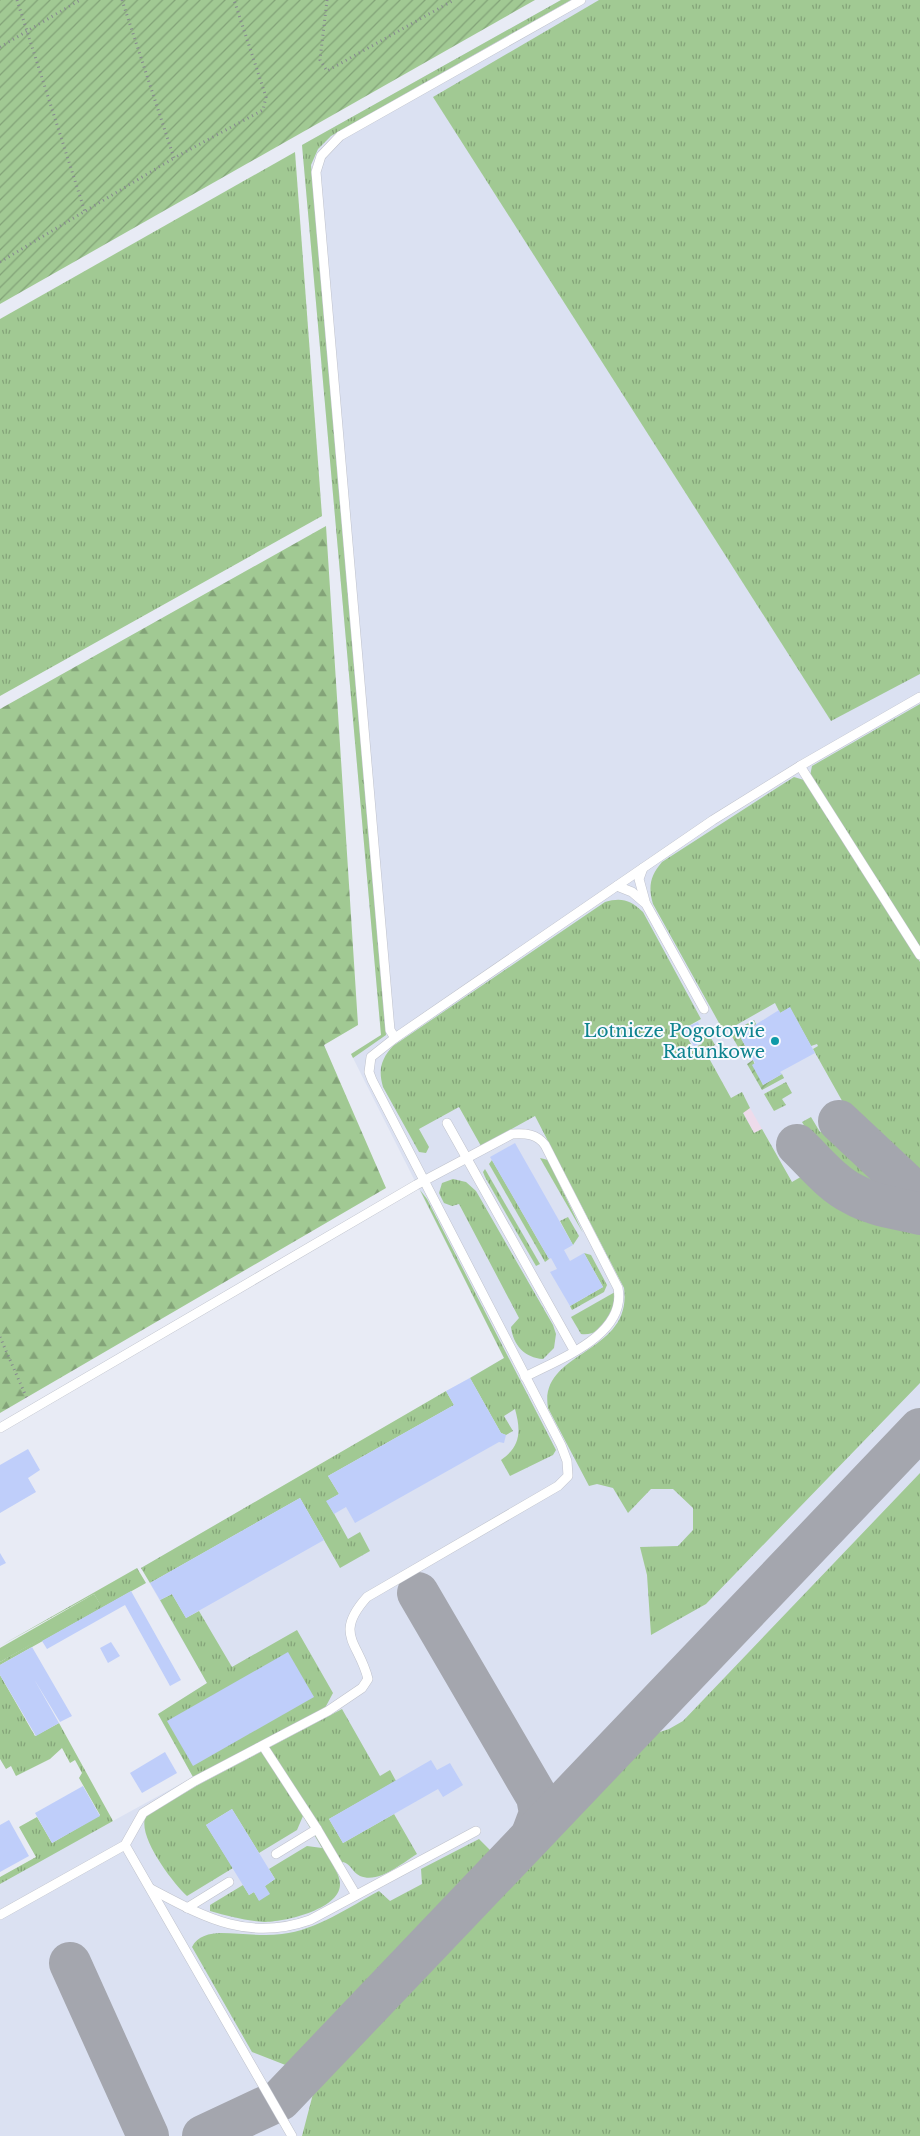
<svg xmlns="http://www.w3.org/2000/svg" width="920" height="2136" font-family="'Libre Baskerville',serif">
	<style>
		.built { fill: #dbe1f2 }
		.industrial { fill: #eedbeb }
		.grass { fill: url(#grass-tufts) }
		.forest { fill: url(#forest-firs) }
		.park { fill: #a1c993 }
		.garden { fill: url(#garden-furrows) }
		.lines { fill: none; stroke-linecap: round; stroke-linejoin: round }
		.taxiway { stroke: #a4a6ae; stroke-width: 42 }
		.building { fill: #bfcefa }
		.lane-casing { stroke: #bfc2cc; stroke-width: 10 }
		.path { stroke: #86888f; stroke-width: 3; stroke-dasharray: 1 4; stroke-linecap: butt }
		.lane { stroke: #fff; stroke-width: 9 }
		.culture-dot { fill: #0f9aa8; stroke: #f7f9fe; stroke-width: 2 }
		.labels { text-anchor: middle; stroke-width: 4; stroke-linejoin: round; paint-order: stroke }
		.culture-label { font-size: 18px; fill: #0d838f; stroke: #f7f9fe; text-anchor: end }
	</style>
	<defs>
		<pattern id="grass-tufts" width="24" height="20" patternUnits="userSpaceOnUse" patternTransform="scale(1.25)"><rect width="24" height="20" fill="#a1c993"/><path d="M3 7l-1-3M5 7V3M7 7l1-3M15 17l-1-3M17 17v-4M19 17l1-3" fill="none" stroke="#83a378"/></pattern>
		<pattern id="forest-firs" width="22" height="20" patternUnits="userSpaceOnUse" patternTransform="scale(1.25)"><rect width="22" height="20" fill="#a1c993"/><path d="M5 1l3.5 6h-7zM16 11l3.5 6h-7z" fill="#83a378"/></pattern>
		<pattern id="garden-furrows" width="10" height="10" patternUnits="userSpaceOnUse" patternTransform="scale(1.25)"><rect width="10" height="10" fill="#a1c993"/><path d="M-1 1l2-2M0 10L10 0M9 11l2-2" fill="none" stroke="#83a378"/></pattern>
	</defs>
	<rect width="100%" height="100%" fill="#e8ebf5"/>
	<path class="built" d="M561 0H920V2136H0V1883L193 1777 158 1714 207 1683 141 1568 504 1358 351 1054 381 1035 302 145Z"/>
	<path class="industrial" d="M750 1108 762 1129 754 1133 743 1112Z"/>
	<g class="grass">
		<path d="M561 0H571L331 136 318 149 311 165 386 1035 353 1058 351 1054 381 1035 302 145Z"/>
		<path d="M599 0H920V674L831 721 433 97Z"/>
		<path d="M295 152 322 516 0 696V319Z"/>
		<path d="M920 704V949L810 776 812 766Z"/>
		<path d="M794 777 804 780 920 962V1383L706 1604 651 1635 647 1575 640 1547 678 1546 693 1530V1508L673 1489H651L628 1513 613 1488 597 1484 589 1486 548 1408C538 1350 633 1355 624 1288L535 1116 481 1146 459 1107 419 1129 429 1147 426 1153 419 1152 383 1087C378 1070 381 1059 393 1046L605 902C621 897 631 900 643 912L701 1019 683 1029 693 1048 702 1044 698 1036 707 1031 715 1045 705 1051 731 1098 742 1092 750 1108 743 1113 754 1133 762 1129 792 1182 804 1175 790 1149 811 1137 802 1122 811 1117 820 1132 850 1115 813 1049 818 1046 817 1044 811 1046 790 1008 780 1013 775 1003 724 1032 653 904C648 887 650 876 662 862Z"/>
		<path d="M786 1082 792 1093 782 1099 786 1105 774 1111 764 1094Z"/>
		<path d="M540 1158 548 1160 583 1233Z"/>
		<path d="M492 1160 549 1259 545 1262 489 1164Z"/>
		<path d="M485 1169 540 1264 536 1266 485 1177 483 1172Z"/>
		<path d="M453 1179 466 1182 476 1191 553 1325 556 1334 554 1348 543 1359C525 1358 513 1345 511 1327L519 1318 459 1204 452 1206 444 1203 439 1193 442 1183Z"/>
		<path d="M420 1190 427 1199 556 1450 553 1455 510 1476 501 1460C521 1446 521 1431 515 1409L504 1416 513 1431 506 1435 501 1433 470 1378 504 1358Z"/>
		<path d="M568 1217 579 1236 573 1245 560 1221Z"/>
		<path d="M584 1253 591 1255 607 1285 604 1292 572 1310 570 1306 603 1287Z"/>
		<path d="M615 1292C617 1312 603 1337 581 1334L571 1317Z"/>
		<path d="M446 1391 454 1405 328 1476 339 1494 327 1501 348 1539 360 1532 370 1551 340 1568 300 1498 150 1583 141 1568Z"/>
		<path d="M920 1473V2136H302L314 2090 654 1734 669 1729 683 1721Z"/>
		<path d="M137 1568 146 1583 0 1665V1662L100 1604 94 1594 0 1646Z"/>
		<path d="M172 1594 186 1618 199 1611 232 1667 297 1630 333 1693 325 1708 193 1777 158 1714 207 1683 160 1600Z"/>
		<path d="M0 1675 35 1736 59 1723 113 1821 0 1884V1877L36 1857 19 1827 37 1817 52 1843 100 1815 79 1778 82 1773 75 1760 70 1763 62 1748 50 1759 16 1776 11 1766 6 1769 0 1759Z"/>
		<path d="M342 1709 380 1776 390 1770 396 1781 329 1819 343 1843 394 1814 417 1854C402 1863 379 1884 360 1876 352 1872 351 1864 343 1862L334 1867C337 1872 340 1878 340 1885 339 1910 283 1922 264 1922 246 1921 228 1916 210 1911V1905L243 1885 249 1895 254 1892 259 1900 265 1886 275 1879 269 1869 307 1846 322 1848 303 1816 297 1830 259 1853 232 1809 206 1825 233 1868 187 1896C173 1883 136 1835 146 1816L198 1785Z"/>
		<path d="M479 1839 492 1852 288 2066 252 2052 192 1947C197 1936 210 1933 221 1933 242 1933 262 1937 282 1934 317 1930 349 1907 379 1891L390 1901 422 1884 421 1869Z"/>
	</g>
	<path class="forest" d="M326 526 358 1025 324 1045 386 1188 0 1413V709Z"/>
	<path class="park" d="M94 1594 101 1605 0 1662V1648Z"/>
	<g class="garden">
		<path d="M0 0H535L0 304Z"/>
		<path d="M754 1020 757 1026 740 1035 746 1048 741 1052 730 1033Z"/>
		<path d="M753 1060 763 1085 782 1074 784 1078 762 1090 747 1064Z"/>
	</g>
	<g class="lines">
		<g class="taxiway">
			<path d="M839 1121 920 1197"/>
			<path d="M797 1145C814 1161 831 1183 853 1194 874 1206 897 1208 920 1214"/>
			<path d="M418 1593 537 1797 540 1813 531 1837"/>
			<path d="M70 1963 148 2136"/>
			<path d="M203 2136 280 2100 920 1429"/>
		</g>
	</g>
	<g class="building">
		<path d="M790 1007 815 1053 780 1072 782 1074 763 1085 752 1065 755 1063 739 1035 779 1010 780 1013Z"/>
		<path d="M698 1022 700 1027 688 1034 685 1028Z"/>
		<path d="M697 1038 700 1043 694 1046 691 1041Z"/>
		<path d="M515 1143 573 1245 564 1250 570 1261 584 1253 603 1287 570 1306 550 1272 557 1269 551 1258 549 1259 490 1157Z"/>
		<path d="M470 1378 501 1433 506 1435 504 1443 499 1442 355 1523 346 1507 334 1514 326 1501 339 1494 328 1476 454 1405 446 1391Z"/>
		<path d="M28 1449 40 1470 28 1478 36 1492 0 1513V1465Z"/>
		<path d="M300 1498 324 1540 186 1618 172 1594 160 1600 150 1583Z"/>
		<path d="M0 1553 6 1563 0 1566Z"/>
		<path d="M131 1591 181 1680 170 1686 125 1605 47 1649 42 1641Z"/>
		<path d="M111 1642 120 1656 108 1663 100 1648Z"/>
		<path d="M32 1647 72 1716 60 1722 34 1679 59 1723 36 1736 0 1675V1665Z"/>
		<path d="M288 1652 314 1697 193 1766 167 1721Z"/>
		<path d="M165 1752 177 1773 142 1793 130 1773Z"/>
		<path d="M431 1760 437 1770 450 1763 463 1785 443 1797 438 1789 343 1843 329 1819Z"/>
		<path d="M83 1786 100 1816 52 1843 35 1813Z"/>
		<path d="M232 1809 275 1879 265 1886 270 1894 259 1901 254 1892 249 1895 206 1825Z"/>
		<path d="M9 1820 29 1856 0 1872V1825Z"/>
	</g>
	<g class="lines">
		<defs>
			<g id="lane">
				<path d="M800 766 920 955"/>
				<path d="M643 868 639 879 645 901"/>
				<path d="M617 886 632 892 646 904 704 1009"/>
				<path d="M395 1038 390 1030 316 172 321 156 340 136 581 0"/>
				<path d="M447 1123 574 1350"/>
				<path d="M0 1428 416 1185 512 1134C526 1133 537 1134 545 1145L618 1288C627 1335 559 1359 525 1377"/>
				<path d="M263 1746 317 1829 356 1895"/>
				<path d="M125 1845 292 2136"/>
				<path d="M276 1854 317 1829"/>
				<path d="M151 1889C204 1917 248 1942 310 1920L476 1831"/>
				<path d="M187 1908 229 1882"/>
				<path d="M0 1915 125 1845 143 1813 195 1781 328 1711 362 1688 368 1679C359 1642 333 1635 367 1597L558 1486 568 1476 567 1461 561 1445 372 1080 369 1072 371 1057 395 1038 713 820 800 766 920 697"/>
			</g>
		</defs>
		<use href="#lane" class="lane-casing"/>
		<g class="path">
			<path d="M17 0 85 212"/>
			<path d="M122 0 174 158 263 110 266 97 234 0"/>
			<path d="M327 0 320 60 327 71 454 0"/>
			<path d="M0 47 80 0"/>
			<path d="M0 262 174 158"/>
			<path d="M0 1337 28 1401"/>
		</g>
		<use href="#lane" class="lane"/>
	</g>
	<circle class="culture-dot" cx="775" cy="1041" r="5"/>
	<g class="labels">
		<g class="culture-label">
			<text x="765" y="1037">Lotnicze Pogotowie<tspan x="765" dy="21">Ratunkowe</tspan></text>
		</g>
	</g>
</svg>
